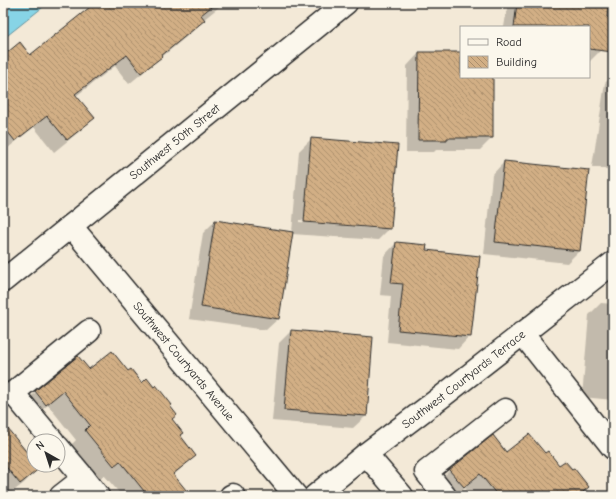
<svg xmlns="http://www.w3.org/2000/svg" width="616" height="499" font-family="'Comic Neue',sans-serif">
	<style>
		.water { fill: #87d4e6; stroke: #62909b }
		.shadow { fill: #0003; fill-rule: evenodd }
		.building { fill: url(#building-back-hatch); stroke: #2b2b2b }
		.lines { fill: none; stroke-linecap: round; stroke-linejoin: round }
		.minor-casing { stroke: #2b2b2b; stroke-width: 25 }
		.minor { stroke: #fbf7ec; stroke-width: 22 }
		.labels { text-anchor: middle; stroke-width: 3; stroke-linejoin: round; paint-order: stroke }
		.street-label { font-size: 12px; fill: #2b2b2b; stroke: #fbf7ec }
	</style>
	<defs>
		<pattern id="building-back-hatch" width="6" height="6" patternUnits="userSpaceOnUse"><rect width="6" height="6" fill="#d2af85"/><path d="M-1 5l2 2M0 0l6 6M5-1l2 2" fill="none" stroke="#ab8f6d"/></pattern>
	</defs>
	<rect width="100%" height="100%" fill="#f3e9d7"/>
	<filter id="ink" filterUnits="userSpaceOnUse"><feTurbulence type="fractalNoise" baseFrequency=".025" numOctaves="2"/><feDisplacementMap in="SourceGraphic" scale="8" xChannelSelector="R" yChannelSelector="G"/><feConvolveMatrix kernelMatrix="1 2 1 2 8 2 1 2 1" color-interpolation-filters="sRGB"/></filter>
	<g filter="url(#ink)">
		<path class="water" d="M3 3H48L3 39Z"/>
		<g class="shadow">
			<path d="M97 3H224L203 20H204L192 32 129 84 115 66 76 96 93 118 81 130 54 152 34 127 3 152V57L30 56Z"/>
			<path d="M508 3H608L601 50 589 62V27H504Z"/>
			<path d="M419 53H461V77H492V138L480 150H436L434 152H406L407 66Z"/>
			<path d="M613 75V170L592 167 605 83Z"/>
			<path d="M311 139 390 228 378 240 292 234 279 318 266 330 189 319 203 233 215 221 292 232 299 151ZM299 220 380 227V229L299 222Z"/>
			<path d="M504 162 580 250 567 263 484 254 492 175Z"/>
			<path d="M396 243 425 251 470 336 458 349 387 342 391 296 380 295 384 256Z"/>
			<path d="M601 303 613 304V400L582 397 589 315Z"/>
			<path d="M291 331 372 337 366 416 353 428 272 421 279 343Z"/>
			<path d="M89 371 128 372 169 406 171 420 179 436 195 455 173 476 185 496H122L104 475 99 480 71 445 76 440 48 405 31 419 21 406 36 392Z"/>
			<path d="M3 428 34 463V465H36L38 468 24 483 7 496H3Z"/>
			<path d="M506 453 545 455 586 489 592 496H472L465 488 455 496 435 485 450 470Z"/>
		</g>
		<g class="building">
			<path d="M95 3H216L201 15 205 20 161 56 162 57 141 73 127 55 75 94 95 118 67 140 47 116 15 141 3 126V56L20 42 30 55Z"/>
			<path d="M517 3H609L607 17 613 18V52L589 49V27H514Z"/>
			<path d="M419 52H461V77H493V138H447V140H418Z"/>
			<path d="M311 138 398 145 391 229 304 222Z"/>
			<path d="M504 161 589 170 580 251 495 242Z"/>
			<path d="M215 220 293 232 279 319 201 307Z"/>
			<path d="M396 242 427 245 426 250 480 256 471 337 398 330 403 284 391 283Z"/>
			<path d="M291 330 373 337 367 416 284 410Z"/>
			<path d="M112 351 128 371 131 369 142 383 147 378 154 387 156 385 172 405 170 406 177 415 172 419 183 433 180 435 196 456 173 474 191 496H148L120 461 114 466 87 433 85 430 90 425 63 391 46 405 35 391 78 356 89 369Z"/>
			<path d="M3 423 34 461V465H37L40 468 20 484 3 463Z"/>
			<path d="M529 434 545 453 548 451 559 465 565 461 572 469 574 468 589 487 578 496H498L480 474 464 487 449 470 493 435 506 452Z"/>
		</g>
		<g class="lines">
			<defs>
				<g id="minor">
					<path id="s1" d="M71 226 296 496"/>
					<path id="s2" d="M3 281 346 3"/>
					<path d="M522 333 613 448"/>
					<path d="M53 441 13 393 89 331"/>
					<path d="M58 447 84 478 61 496"/>
					<path d="M366 454 402 496"/>
					<path d="M84 478 98 496"/>
					<path d="M231 496 233 495"/>
					<path id="s3" d="M315 496 366 454 444 395 613 263"/>
					<path d="M445 496 426 472 505 410"/>
				</g>
			</defs>
			<use href="#minor" class="minor-casing"/>
			<use href="#minor" class="minor"/>
		</g>
	</g>
	<g class="labels">
		<g class="street-label">
			<text dy="4" stroke="none"><textPath href="#s2" startOffset="221">Southwest 50th Street</textPath></text>
			<text dy="4" stroke="none"><textPath href="#s1" startOffset="176">Southwest Courtyards Avenue</textPath></text>
			<text dy="4" stroke="none"><textPath href="#s3" startOffset="189">Southwest Courtyards Terrace</textPath></text>
		</g>
	</g>
	<rect width="616" height="499" fill="none" stroke="#fbf7ec" stroke-width="16"/>
	<rect x="8" y="8" width="600" height="483" fill="none" stroke="#2b2b2b" stroke-width="1.5" filter="url(#ink)"/>
	<rect x="460" y="26" width="130" height="52" fill="#fbf7ec" stroke="#a8a59f"/>
	<rect x="468" y="39" width="20" height="6" fill="#fbf7ec" stroke="#a8a59f"/>
	<text x="496" y="46" font-size="12" fill="#2b2b2b">Road</text>
	<rect x="468" y="56" width="20" height="12" fill="url(#building-back-hatch)" stroke="#a8a59f"/>
	<text x="496" y="66" font-size="12" fill="#2b2b2b">Building</text>
	<g transform="translate(46 453) rotate(321)"><circle r="19" fill="#fbf7ec" stroke="#a8a59f"/>
	<path d="M0-3L7 15L0 10L-7 15Z" fill="#2b2b2b"/>
	<text y="-6" font-size="11" font-weight="bold" text-anchor="middle" fill="#2b2b2b">N</text>
	</g>
</svg>
